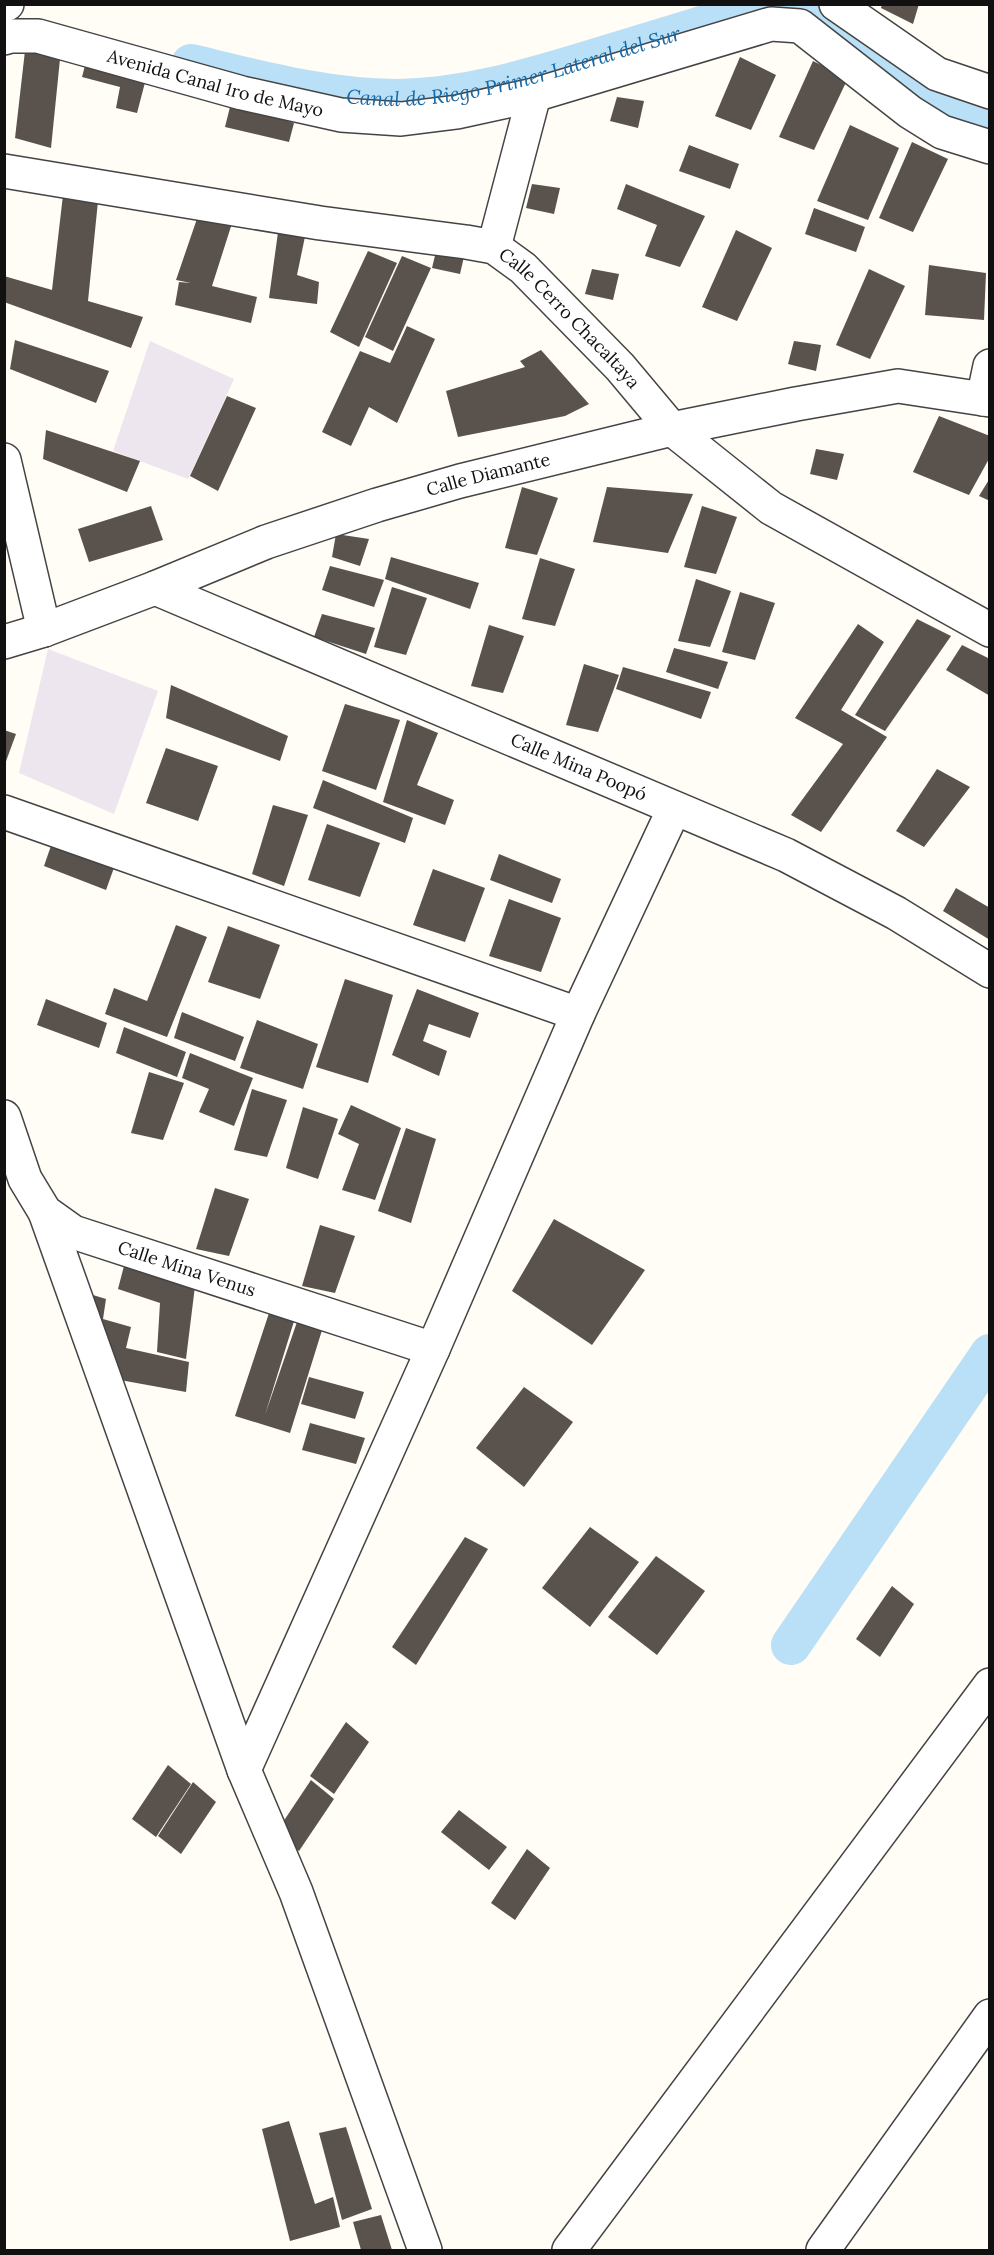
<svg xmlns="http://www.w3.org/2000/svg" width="994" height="2255" font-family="Lora,serif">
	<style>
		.industrial { fill: #eee6ef }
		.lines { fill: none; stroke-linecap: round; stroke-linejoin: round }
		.canal { stroke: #b9e0f7; stroke-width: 40 }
		.building { fill: #5a524d }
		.minor-casing { stroke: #444; stroke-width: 36 }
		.minor { stroke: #fff; stroke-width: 33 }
		.labels { text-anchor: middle; stroke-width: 6; stroke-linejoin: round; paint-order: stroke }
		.street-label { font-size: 18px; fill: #111; stroke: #fff }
		.water-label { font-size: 20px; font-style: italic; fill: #1768a6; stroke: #fff }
	</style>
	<rect width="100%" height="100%" fill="#fffdf5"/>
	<g class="industrial">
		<path d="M150 341 234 379 188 479 113 451Z"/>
		<path d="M48 649 158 691 114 814 19 773Z"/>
	</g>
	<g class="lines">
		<g class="canal">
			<path id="s1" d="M191 64C258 80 327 99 397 99 467 98 531 78 597 58 650 42 704 25 758 9 770 8 783 5 794 6 825 9 866 57 889 76 918 101 953 120 990 129"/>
			<path d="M791 1645 990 1354"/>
		</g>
	</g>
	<g class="building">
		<path d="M882 4H919L913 24 881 8Z"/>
		<path d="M26 42 61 49 51 148 15 138Z"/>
		<path d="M88 54 148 71 137 113 116 108 120 87 82 77Z"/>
		<path d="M740 57 776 75 751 130 715 116Z"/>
		<path d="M813 61 848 78 814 150 779 137Z"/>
		<path d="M617 97 644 101 638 128 610 121Z"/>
		<path d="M231 103 294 123 289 142 225 127Z"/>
		<path d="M850 125 899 148 868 220 817 201Z"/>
		<path d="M912 142 948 159 913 232 879 218Z"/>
		<path d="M689 145 739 164 730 189 679 171Z"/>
		<path d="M532 184 560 188 554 214 526 208Z"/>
		<path d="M626 184 705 216 680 267 645 256 657 225 617 209Z"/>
		<path d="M63 195 98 201 88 301 143 317 131 348 4 302V276L52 290Z"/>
		<path d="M814 208 865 227 856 252 805 234Z"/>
		<path d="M200 210 234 217 212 286 257 297 251 323 175 305 179 282 191 283 176 280Z"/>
		<path d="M279 225 307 227 297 275 319 282 317 304 269 298Z"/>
		<path d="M736 230 772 248 737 321 702 307Z"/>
		<path d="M438 243 466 248 460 274 432 268Z"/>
		<path d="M368 251 397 263 359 347 330 332Z"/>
		<path d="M402 256 431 268 393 351 365 337Z"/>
		<path d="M929 265 986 273 984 320 925 315Z"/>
		<path d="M592 269 619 274 613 300 585 294Z"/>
		<path d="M869 269 905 286 870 359 836 345Z"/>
		<path d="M407 326 435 339 397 423 369 407 351 446 322 432 360 351 390 363Z"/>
		<path d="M15 340 109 371 96 403 10 369Z"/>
		<path d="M794 341 821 345 816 371 788 364Z"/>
		<path d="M541 350 589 404 565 416 458 437 446 391 525 367 520 361Z"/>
		<path d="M227 396 256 408 218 491 190 476Z"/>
		<path d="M939 416 990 436V457L969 495 913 472Z"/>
		<path d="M46 430 140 461 127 492 43 459Z"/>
		<path d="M816 449 844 454 837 480 810 474Z"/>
		<path d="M990 478V501L979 496Z"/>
		<path d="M522 487 558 498 537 555 505 548Z"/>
		<path d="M607 487 693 494 668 553 593 542Z"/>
		<path d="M151 506 163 540 89 562 78 529Z"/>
		<path d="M702 506 737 517 716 574 684 567Z"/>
		<path d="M336 534 369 539 360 566 332 557Z"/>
		<path d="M391 557 479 583 470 609 385 579Z"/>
		<path d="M540 558 575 569 555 626 522 619Z"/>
		<path d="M330 566 384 580 374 607 322 590Z"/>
		<path d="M696 579 731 591 710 647 678 641Z"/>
		<path d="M392 587 427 598 406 655 374 647Z"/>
		<path d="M740 592 775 603 755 660 722 652Z"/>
		<path d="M322 614 375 628 366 654 314 637Z"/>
		<path d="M917 619 951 636 885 731 855 715Z"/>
		<path d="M858 624 884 642 841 710 887 737 821 832 791 815 843 744 795 718Z"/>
		<path d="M489 625 524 636 503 693 471 686Z"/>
		<path d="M962 645 990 659V696L946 670Z"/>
		<path d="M674 648 728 662 718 689 666 672Z"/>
		<path d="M584 664 619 675 598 732 566 725Z"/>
		<path d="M623 667 711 692 701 719 616 689Z"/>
		<path d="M171 685 288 736 280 761 166 718Z"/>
		<path d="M345 704 400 720 376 790 322 771Z"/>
		<path d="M407 720 438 733 417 785 454 800 445 825 383 802Z"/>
		<path d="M4 730 16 734 5 764H4Z"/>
		<path d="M166 748 218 766 198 821 146 803Z"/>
		<path d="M937 769 970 787 924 847 896 831Z"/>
		<path d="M323 780 413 818 405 843 313 808Z"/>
		<path d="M273 805 308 815 284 886 252 874Z"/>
		<path d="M327 824 380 843 360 897 308 880Z"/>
		<path d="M53 840 115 865 106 890 44 866Z"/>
		<path d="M499 854 561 879 552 903 490 880Z"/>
		<path d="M433 869 485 888 465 942 413 925Z"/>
		<path d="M956 888 990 908V940L943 911Z"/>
		<path d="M509 899 561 918 541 972 489 956Z"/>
		<path d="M176 925 207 937 167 1037 105 1014 114 988 147 1001Z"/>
		<path d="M228 926 280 945 260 999 208 982Z"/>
		<path d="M345 979 393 995 368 1083 316 1067Z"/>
		<path d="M417 989 479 1013 470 1038 429 1024 423 1041 447 1051 439 1076 392 1055Z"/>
		<path d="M46 999 107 1023 99 1048 37 1025Z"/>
		<path d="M182 1012 244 1037 235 1061 174 1038Z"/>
		<path d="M257 1020 318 1044 303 1089 240 1068Z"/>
		<path d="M124 1027 186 1052 177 1077 116 1053Z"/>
		<path d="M190 1053 253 1078 234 1126 199 1112 209 1089 182 1078Z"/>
		<path d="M149 1072 184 1083 163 1140 131 1133Z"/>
		<path d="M252 1089 287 1100 267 1157 234 1150Z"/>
		<path d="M351 1105 401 1128 375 1200 342 1190 359 1144 338 1134Z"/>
		<path d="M303 1107 338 1119 318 1179 286 1168Z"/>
		<path d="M406 1128 436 1139 411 1223 378 1211Z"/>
		<path d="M215 1188 249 1199 229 1256 196 1249Z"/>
		<path d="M554 1219 645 1270 592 1345 512 1291Z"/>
		<path d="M320 1225 355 1236 335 1293 302 1286Z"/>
		<path d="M125 1262 195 1286 186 1359 157 1352 160 1303 118 1289Z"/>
		<path d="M80 1291 106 1299 103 1319 131 1327 126 1348 189 1362 186 1392 109 1378Z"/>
		<path d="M270 1310 295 1318 265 1415 298 1319 323 1327 290 1433 235 1416Z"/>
		<path d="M309 1377 364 1392 355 1419 301 1404Z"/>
		<path d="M524 1387 573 1422 524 1487 476 1448Z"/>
		<path d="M310 1423 365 1438 356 1464 302 1450Z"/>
		<path d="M590 1527 639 1562 590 1627 542 1588Z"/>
		<path d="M465 1537 488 1549 416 1665 392 1647Z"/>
		<path d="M656 1556 705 1591 657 1655 608 1617Z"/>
		<path d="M892 1586 914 1604 880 1657 856 1639Z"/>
		<path d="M346 1722 369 1742 334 1794 310 1776Z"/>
		<path d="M168 1765 191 1784 156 1837 132 1819Z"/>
		<path d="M311 1780 334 1799 299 1851 275 1834Z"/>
		<path d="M193 1782 216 1802 181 1854 158 1836Z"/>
		<path d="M459 1810 507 1847 489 1870 441 1832Z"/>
		<path d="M527 1849 550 1868 515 1920 491 1903Z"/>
		<path d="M289 2121 315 2204 333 2197 340 2227 290 2241 262 2129Z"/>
		<path d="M346 2127 372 2209 342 2220 319 2133Z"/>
		<path d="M381 2215 392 2250H361L353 2222Z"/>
	</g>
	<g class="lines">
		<defs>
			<g id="minor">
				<path d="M836 4 937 74 990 92"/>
				<path d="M4 5 7 4"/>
				<path id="s2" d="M4 38 11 36H38L242 93 341 115 401 119 457 112 534 95 771 24 800 26 910 112 942 132 990 147"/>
				<path id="s3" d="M4 171 320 223 466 242 494 247 523 268 620 367 672 429 771 508 990 630"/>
				<path d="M494 247 534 95"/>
				<path d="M983 399 990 366"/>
				<path d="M4 460 44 630"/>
				<path id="s4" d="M155 588 786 855 896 913 990 971"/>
				<path id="s5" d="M4 642 44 630 155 588 266 542 377 505 460 481 672 429 796 404 898 386 990 400"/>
				<path d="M4 812 578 1014"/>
				<path id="s6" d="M4 1117 25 1179 45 1212 73 1232 433 1349"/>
				<path d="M45 1212 244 1770 296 1892 425 2250"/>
				<path d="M244 1770 433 1349 578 1014 674 809"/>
				<path d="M569 2250 990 1685"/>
				<path d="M823 2250 990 2016"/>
			</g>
		</defs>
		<use href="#minor" class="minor-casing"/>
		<use href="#minor" class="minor"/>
	</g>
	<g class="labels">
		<g class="street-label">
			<text dy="6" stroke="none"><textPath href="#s2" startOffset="218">Avenida Canal 1ro de Mayo</textPath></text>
			<text dy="6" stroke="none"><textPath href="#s3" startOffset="600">Calle Cerro Chacaltaya</textPath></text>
			<text dy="6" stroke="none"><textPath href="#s5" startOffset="513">Calle Diamante</textPath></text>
			<text dy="6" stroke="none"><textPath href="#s4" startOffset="460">Calle Mina Poopó</textPath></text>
			<text dy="6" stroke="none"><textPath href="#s6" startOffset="258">Calle Mina Venus</textPath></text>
		</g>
		<g class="water-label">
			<text dy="7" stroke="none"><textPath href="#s1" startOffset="330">Canal de Riego Primer Lateral del Sur</textPath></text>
		</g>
	</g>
	<rect width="994" height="2255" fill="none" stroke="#111111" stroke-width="12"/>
</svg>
